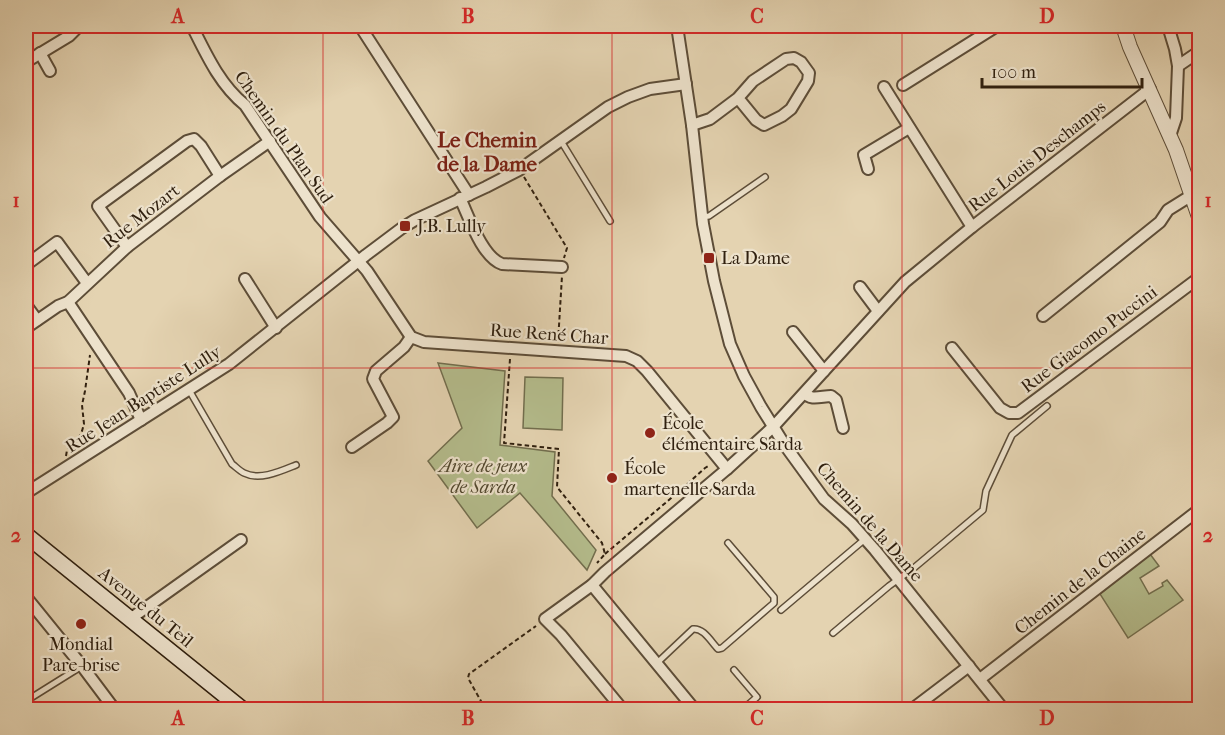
<svg xmlns="http://www.w3.org/2000/svg" width="1225" height="735" font-family="'IM FELL French Canon',serif">
	<style>
		.green { fill: #b4bc8c; stroke: #726e4e; stroke-width: 1.5 }
		.lines { fill: none; stroke-linecap: round; stroke-linejoin: round }
		.service-casing { stroke: #5d4d38; stroke-width: 8 }
		.minor-casing { stroke: #5d4d38; stroke-width: 14 }
		.tertiary-casing { stroke: #5d4d38; stroke-width: 16 }
		.secondary-casing { stroke: #30200f; stroke-width: 18 }
		.path { stroke: #30200f; stroke-width: 2; stroke-dasharray: 4.5 3; stroke-linecap: butt }
		.service { stroke: #ede2cc; stroke-width: 5 }
		.minor { stroke: #ede2cc; stroke-width: 10 }
		.tertiary { stroke: #ede2cc; stroke-width: 14 }
		.secondary { stroke: #ede2cc; stroke-width: 15 }
		.grid { fill: none; stroke: #d62828; stroke-width: 1.5; stroke-opacity: 0.55 }
		.poi-dot { fill: #8f2418; stroke: #ede2cc; stroke-width: 2 }
		.labels { text-anchor: middle; stroke-width: 4.5; stroke-linejoin: round; paint-order: stroke }
		.street-label { font-size: 18px; fill: #30200f; stroke: #ede2cc }
		.poi-label { font-size: 18px; fill: #30200f; stroke: #ede2cc; text-anchor: start }
		.park-label { font-size: 18px; font-style: italic; fill: #51472e; stroke: #ede2cc }
		.quarter-label { font-size: 21px; font-weight: bold; fill: #7a1f14; stroke: #ede2cc }
		.neatline { fill: none; stroke: #d62828; stroke-width: 2 }
		.grid-label { font-size: 20px; text-anchor: middle; font-weight: bold; fill: #d62828 }
	</style>
	<rect width="100%" height="100%" fill="#e4d3b1"/>
	<filter id="stains"><feTurbulence type="fractalNoise" baseFrequency=".00333" numOctaves="4"/><feColorMatrix values="0 0 0 0 .2 0 0 0 0 .09 0 0 0 0 .02 0 0 0 .5 -.17"/></filter>
	<radialGradient id="worn" r=".72"><stop offset=".6" stop-color="#630" stop-opacity="0"/><stop offset="1" stop-color="#630" stop-opacity=".3"/></radialGradient>
	<g class="green">
		<path d="M438 363 505 371 500 445 555 452 552 496 596 550 587 570 520 493 477 528 428 461 462 428Z"/>
		<path d="M525 377 563 378 562 430 523 428Z"/>
		<path d="M1150 554 1159 566 1140 578 1149 594 1163 586 1162 583 1167 580 1183 600 1128 638 1100 594Z"/>
	</g>
	<g class="lines">
		<defs>
			<g id="service">
				<path d="M561 141 610 221"/>
				<path d="M702 217 709 216 765 177"/>
				<path d="M189 390 232 464C236 467 240 471 244 473 260 481 281 471 296 465"/>
				<path d="M781 610 865 539"/>
				<path d="M833 633 889 586 915 567 983 510 986 491 1012 435 1047 406"/>
				<path d="M657 663 693 629C704 628 711 642 718 649L722 648 774 603V597L728 543"/>
				<path d="M734 670 757 697 742 710"/>
				<path d="M26 701 82 666"/>
			</g>
			<g id="minor">
				<path d="M192 26C206 54 220 85 245 105L320 217 367 271 411 337 424 342 626 356 637 361 647 371 727 469"/>
				<path d="M360 26 469 195"/>
				<path d="M677 26 692 125 703 224 714 281 730 344 744 376 761 407 784 444 824 499 852 524 875 550 1004 710"/>
				<path d="M1168 26 1175 49 1178 66 1176 118 1170 136"/>
				<path d="M40 53 50 71"/>
				<path d="M26 62 69 36 79 26"/>
				<path d="M1178 66 1200 51"/>
				<path d="M903 85 997 26"/>
				<path d="M884 87 972 227"/>
				<path d="M692 125 710 119 738 98 756 120 764 125 782 116 791 109 808 81 809 73 801 62 794 58 786 59 753 81 738 98"/>
				<path d="M868 169 864 155 909 128"/>
				<path d="M460 198C469 217 482 257 502 264L562 267"/>
				<path d="M127 247 98 206 187 141 194 139 201 146 220 176"/>
				<path d="M26 265 57 242 87 283"/>
				<path d="M245 279 276 328"/>
				<path d="M860 287 878 311"/>
				<path d="M68 302 129 393 141 420"/>
				<path d="M26 305 37 320"/>
				<path d="M1043 316 1160 222 1168 210 1192 195"/>
				<path d="M26 328 58 306 68 302 127 247 220 176 270 141"/>
				<path d="M793 332 824 371"/>
				<path d="M952 348 1000 408 1009 413H1018L1200 277"/>
				<path d="M805 393C810 401 822 396 831 396L836 400 843 428"/>
				<path d="M352 447 387 423 393 417 373 379 376 371 404 347 411 337"/>
				<path d="M26 493 229 364 366 255 402 228 415 220 486 187 519 170 608 107 628 97 650 89 686 84"/>
				<path d="M592 585 695 710"/>
				<path d="M26 597 82 666 115 710"/>
				<path d="M130 619 241 540"/>
				<path d="M980 679 1200 509"/>
				<path d="M623 710 561 635 545 619 592 585 605 572 727 469 773 427 905 282 972 227 1150 89"/>
				<path d="M911 710 969 666"/>
			</g>
			<path id="tertiary" d="M1123 26 1130 47 1176 150 1200 220"/>
			<path id="secondary" d="M26 535 243 710"/>
		</defs>
		<use href="#service" class="service-casing"/>
		<use href="#minor" class="minor-casing"/>
		<use href="#tertiary" class="tertiary-casing"/>
		<use href="#secondary" class="secondary-casing"/>
		<g class="path">
			<path d="M524 177 567 248 564 258"/>
			<path d="M558 342 562 276"/>
			<path d="M510 359 504 443 559 449 557 487 602 543 605 554 597 563"/>
			<path d="M66 456 67 450 79 438 82 431 84 424 82 405 85 391 90 355"/>
			<path d="M676 494 705 468 710 465"/>
			<path d="M605 554 676 494 678 497"/>
			<path d="M486 710 468 678 469 674 536 626"/>
		</g>
		<use href="#service" class="service"/>
		<use href="#minor" class="minor"/>
		<use href="#tertiary" class="tertiary"/>
		<use href="#secondary" class="secondary"/>
	</g>
	<path class="grid" d="M323 26V710M612 26V710M902 26V710M26 368H1200"/>
	<g class="poi-dot">
		<rect x="399" y="220" width="12" height="12" rx="3"/>
		<rect x="703" y="252" width="12" height="12" rx="3"/>
		<circle cx="650" cy="433" r="6"/>
		<circle cx="612" cy="478" r="6"/>
		<circle cx="81" cy="624" r="6"/>
	</g>
	<g class="labels">
		<g class="street-label">
			<text transform="translate(284 137) rotate(55)" y="6">Chemin du Plan Sud</text>
			<text transform="translate(1037 156) rotate(-38)" y="6">Rue Louis Deschamps</text>
			<text transform="translate(141 216) rotate(-38)" y="6">Rue Mozart</text>
			<text transform="translate(549 334) rotate(4)" y="6">Rue René Char</text>
			<text transform="translate(1089 339) rotate(-37)" y="6">Rue Giacomo Puccini</text>
			<text transform="translate(143 399) rotate(-33)" y="6">Rue Jean Baptiste Lully</text>
			<text transform="translate(870 522) rotate(49)" y="6">Chemin de la Dame</text>
			<text transform="translate(1080 581) rotate(-38)" y="6">Chemin de la Chaine</text>
			<text transform="translate(146 607) rotate(39)" y="6">Avenue du Teil</text>
		</g>
		<g class="poi-label">
			<text x="417" y="232">J.B. Lully</text>
			<text x="721" y="264">La Dame</text>
			<text x="662" y="429">École<tspan x="662" dy="21">élémentaire Sarda</tspan></text>
			<text x="624" y="474">École<tspan x="624" dy="21">martenelle Sarda</tspan></text>
			<text x="81" y="650" text-anchor="middle">Mondial<tspan x="81" dy="21">Pare-brise</tspan></text>
		</g>
		<g class="park-label">
			<text x="483" y="472">Aire de jeux<tspan x="483" dy="21">de Sarda</tspan></text>
		</g>
		<g class="quarter-label">
			<text x="487" y="147">Le Chemin<tspan x="487" dy="24">de la Dame</tspan></text>
		</g>
	</g>
	<rect width="1225" height="735" fill="none" stroke="#e4d3b1" stroke-width="66"/>
	<path d="M982 78v9h160v-9" fill="none" stroke="#30200f" stroke-width="3"/>
	<text x="991" y="78" font-size="18" fill="#30200f" stroke="#ede2cc" stroke-width="4.5" paint-order="stroke">100 m</text>
	<rect x="33" y="33" width="1159" height="669" class="neatline"/>
	<g class="grid-label">
		<text x="178" y="23">A</text>
		<text x="468" y="23">B</text>
		<text x="757" y="23">C</text>
		<text x="1047" y="23">D</text>
		<text x="16" y="207">1</text>
		<text x="1208" y="207">1</text>
		<text x="16" y="542">2</text>
		<text x="1208" y="542">2</text>
		<text x="178" y="725">A</text>
		<text x="468" y="725">B</text>
		<text x="757" y="725">C</text>
		<text x="1047" y="725">D</text>
	</g>
	<rect width="100%" height="100%" filter="url(#stains)"/>
	<rect width="100%" height="100%" fill="url(#worn)"/>
</svg>
